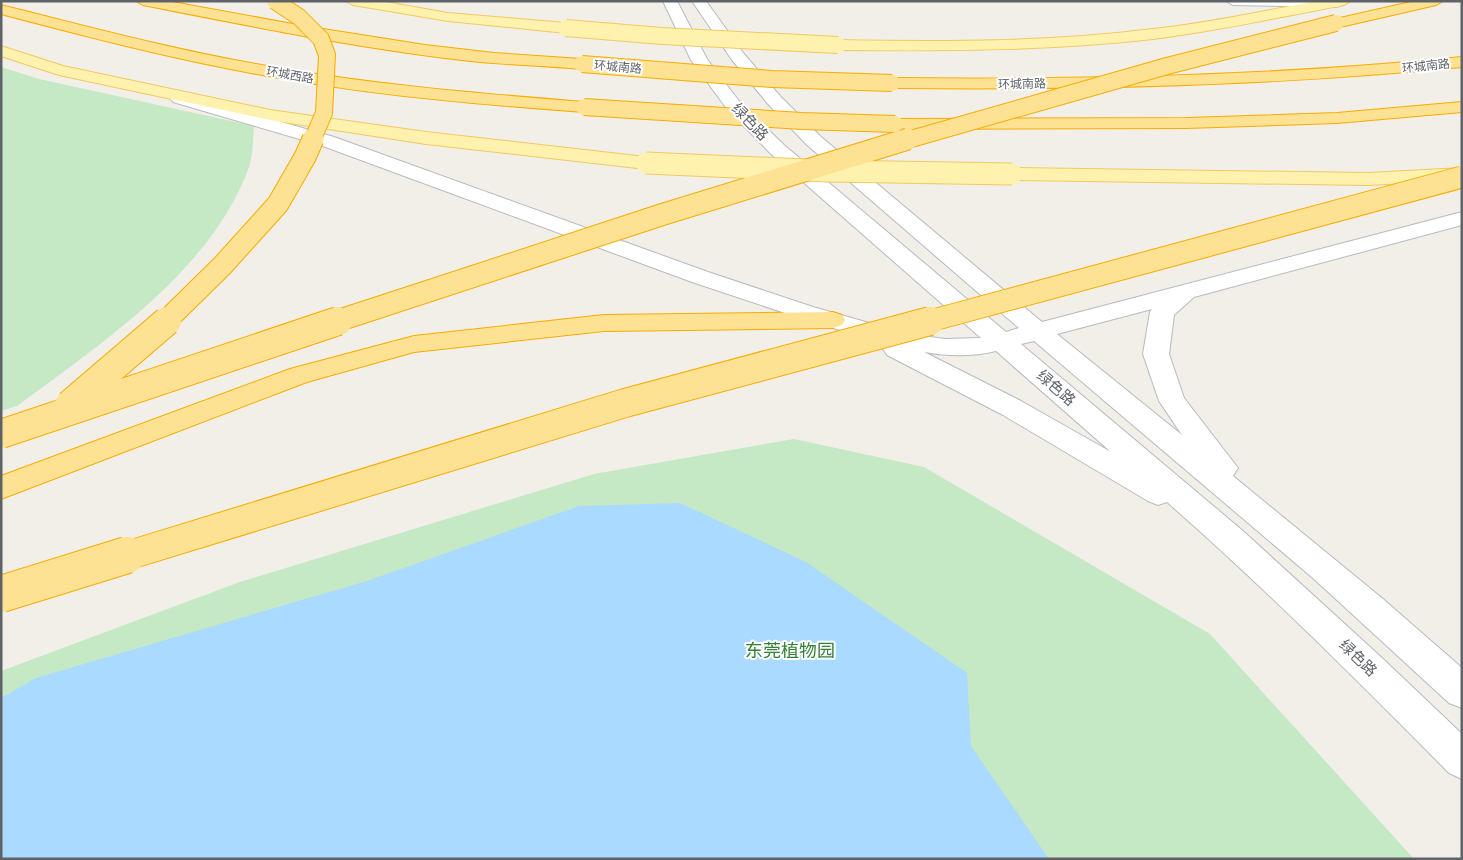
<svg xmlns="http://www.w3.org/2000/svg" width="1463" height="860" font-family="Arial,'Noto Sans SC',sans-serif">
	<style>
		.green { fill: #c5e8c5 }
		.water { fill: #aadaff }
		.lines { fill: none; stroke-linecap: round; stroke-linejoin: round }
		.secondary-casing { stroke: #b6babf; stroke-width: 2 }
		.primary-casing { stroke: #f2c960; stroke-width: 2 }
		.highway-casing { stroke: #f9ab00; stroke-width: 2 }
		.secondary { fill: #fff; fill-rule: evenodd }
		.primary { fill: #fff2af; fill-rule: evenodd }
		.highway { fill: #fde293; fill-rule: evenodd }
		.primary-bridge-far1-casing { stroke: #f2c960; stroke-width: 18; stroke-linecap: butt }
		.primary-bridge-casing { stroke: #f2c960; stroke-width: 23; stroke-linecap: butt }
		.highway-bridge-far3-casing { stroke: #f9ab00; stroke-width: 18; stroke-linecap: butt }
		.highway-bridge-far2-casing { stroke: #f9ab00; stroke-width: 23; stroke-linecap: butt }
		.highway-bridge-far1-casing { stroke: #f9ab00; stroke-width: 30; stroke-linecap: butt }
		.highway-bridge-casing { stroke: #f9ab00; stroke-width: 38; stroke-linecap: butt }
		.primary-bridge-far1 { stroke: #fff2af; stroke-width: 16 }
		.primary-bridge { stroke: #fff2af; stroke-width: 21 }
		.highway-bridge-far3 { stroke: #fde293; stroke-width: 16 }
		.highway-bridge-far2 { stroke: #fde293; stroke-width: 21 }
		.highway-bridge-far1 { stroke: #fde293; stroke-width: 28 }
		.highway-bridge { stroke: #fde293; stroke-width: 36 }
		.labels { text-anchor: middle; stroke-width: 4; stroke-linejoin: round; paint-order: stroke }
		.far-street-label { font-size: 12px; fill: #5f6368; stroke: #fff }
		.street-label { font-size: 15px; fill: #5f6368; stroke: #fff }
		.near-park-label { font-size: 18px; fill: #348238; stroke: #fff }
	</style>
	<rect width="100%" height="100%" fill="#f1efe8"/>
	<g class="green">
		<path d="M1 67 39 79 254 126C253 139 253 155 249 167 212 270 102 343 17 406L1 411Z"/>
		<path d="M794 439 924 467 1210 634 1414 859H1V671L240 582 594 474Z"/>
	</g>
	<path class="water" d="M680 503 806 562 967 673 971 746 1049 859H1V698L36 678 367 581 579 506Z"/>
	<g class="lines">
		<defs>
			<g id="secondary">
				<path d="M663 1H677L707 59 739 101 784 145 1006 332 1019 328 806 144 768 104 732 60 692 1H706L744 54 780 96 820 136 1042 322 1462 212V225L1194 297 1174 315 1169 354 1184 398 1238 468 1233 476 1383 599 1462 668V708L1449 703 1314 579 1034 341 1021 344 1243 531 1381 657 1462 734V779L1449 773C1357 680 1265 588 1167 502L1158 505 1148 501 1003 415 887 355 883 349 886 344 797 317 692 282 320 145 173 102 170 98 173 94 179 93 334 137 708 272 813 307 908 334 945 339 981 338 770 153 727 109 691 60ZM1152 309 1150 312 1143 354 1159 401 1182 435 1057 334ZM996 351 1111 452 1021 401 924 352C947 356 972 357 996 351Z"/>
				<path d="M1226 1H1341L1342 3 1340 6 1335 7 1233 5Z"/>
			</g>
			<g id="primary">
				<path d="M346 1H380L448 13 566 23 571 25 574 28 571 31 566 33 448 21 353 5Z"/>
				<path d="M1318 1H1351L1344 5C1280 17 1217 31 1153 39 1049 51 943 51 838 50L832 48 830 45 832 42 838 40C943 42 1049 42 1153 29 1209 23 1263 11 1318 1Z"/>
				<path d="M1 46 63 66 270 110 426 132 646 157 653 159 656 163 653 167 646 169 426 144 270 120 59 75 1 56Z"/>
				<path d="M1012 168 1368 173 1462 168V180L1368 185 1012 180 1005 178 1002 174 1005 170Z"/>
			</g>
			<g id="highway">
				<path d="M136 1H167L304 26 425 45 494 53 582 59 588 61 590 64 588 67 582 69C548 66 514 65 480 62 367 50 255 27 143 5Z"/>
				<path d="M1415 1H1443L1436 5 1336 28 1331 26 1328 23 1331 20Z"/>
				<path d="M1 5C86 26 170 49 256 64 365 84 474 93 584 102L590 103 593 107 590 111 584 112C488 105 392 97 297 81 197 65 99 40 1 14Z"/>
				<path d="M1462 57V67C1272 86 1083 90 892 88L886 87 884 83 886 79 892 78C1083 80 1272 76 1462 57Z"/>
				<path d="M1462 102V112L1337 123 1186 128 895 129 889 128 886 124 889 120 895 119 1186 118 1337 113Z"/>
				<path d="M833 312 842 315 845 320 842 325 833 328 604 331 414 352 307 382 1 499V476L290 369 414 336 604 315Z"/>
			</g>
		</defs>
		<use href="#secondary" class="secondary-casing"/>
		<use href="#primary" class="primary-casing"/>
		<use href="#highway" class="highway-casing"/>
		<use href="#secondary" class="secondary"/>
		<use href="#primary" class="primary"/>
		<use href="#highway" class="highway"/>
		<defs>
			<path id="primary-bridge-far1" d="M566 28 662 36 838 45"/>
			<path id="primary-bridge" d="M646 163 829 171 1012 174"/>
			<g id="highway-bridge-far3">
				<path d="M275 1 299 17 321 39 327 55 324 113 312 141"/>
				<path d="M582 64 772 79 892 83"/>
				<path d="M584 107 802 121 895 124"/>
				<path d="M904 141 1167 66 1336 23"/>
			</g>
			<g id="highway-bridge-far2">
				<path d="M165 322 222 266 278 204 305 157 313 139"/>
				<path d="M334 322 664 214 908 139"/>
				<path d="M926 322 1462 177"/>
			</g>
			<g id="highway-bridge-far1">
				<path d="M69 405 167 321"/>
				<path d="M1 434 338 321"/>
				<path d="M123 557 625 403 930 321"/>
			</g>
			<path id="highway-bridge" d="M1 594 127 555"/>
		</defs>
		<use href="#primary-bridge-far1" class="primary-bridge-far1-casing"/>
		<use href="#primary-bridge" class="primary-bridge-casing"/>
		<use href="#highway-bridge-far3" class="highway-bridge-far3-casing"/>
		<use href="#highway-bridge-far2" class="highway-bridge-far2-casing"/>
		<use href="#highway-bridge-far1" class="highway-bridge-far1-casing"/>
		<use href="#highway-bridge" class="highway-bridge-casing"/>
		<use href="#primary-bridge-far1" class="primary-bridge-far1"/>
		<use href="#primary-bridge" class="primary-bridge"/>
		<use href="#highway-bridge-far3" class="highway-bridge-far3"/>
		<use href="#highway-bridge-far2" class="highway-bridge-far2"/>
		<use href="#highway-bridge-far1" class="highway-bridge-far1"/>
		<use href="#highway-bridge" class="highway-bridge"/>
	</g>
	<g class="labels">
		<g class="far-street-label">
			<text transform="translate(1426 66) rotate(-6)" y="4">环城南路</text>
			<text transform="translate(618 67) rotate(5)" y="4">环城南路</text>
			<text transform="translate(290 75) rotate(10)" y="4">环城西路</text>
			<text transform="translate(1022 84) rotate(-1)" y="4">环城南路</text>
		</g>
		<g class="street-label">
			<text transform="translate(750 122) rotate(46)" y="5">绿色路</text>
			<text transform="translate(1056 388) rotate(41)" y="5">绿色路</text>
			<text transform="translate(1358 658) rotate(44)" y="5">绿色路</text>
		</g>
		<g class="near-park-label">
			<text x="790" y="657">东莞植物园</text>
		</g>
	</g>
	<rect width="1463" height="860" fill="none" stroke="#5f6368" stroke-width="5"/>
</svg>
